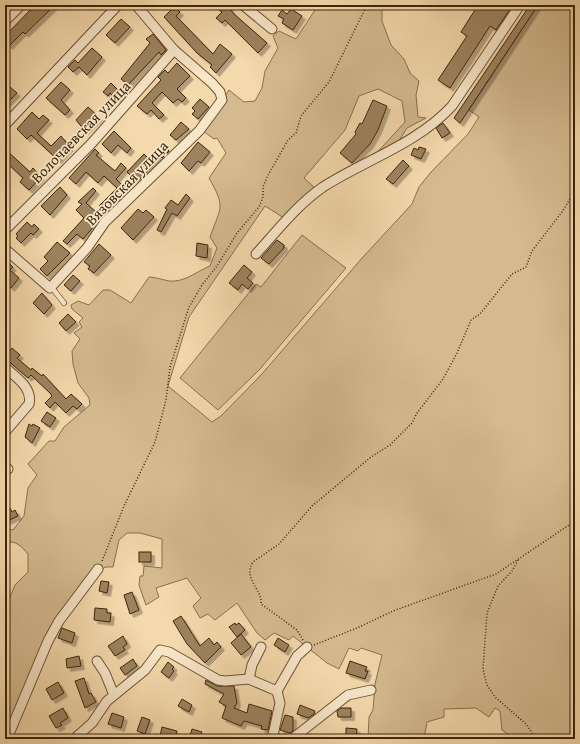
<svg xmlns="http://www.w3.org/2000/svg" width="580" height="744" font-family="'Gentium Book Plus',serif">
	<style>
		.green { fill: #d5ba90; stroke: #8a704c }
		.building { fill: #9d835e; stroke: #3e2509; filter: url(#shadow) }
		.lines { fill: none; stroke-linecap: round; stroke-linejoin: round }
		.lane-casing { stroke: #6c5232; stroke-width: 6 }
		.street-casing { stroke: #6c5232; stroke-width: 11 }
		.path { stroke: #3e2509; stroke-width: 1.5; stroke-dasharray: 1 2; stroke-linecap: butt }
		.lane { stroke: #f8e6c9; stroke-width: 4.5 }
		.street { stroke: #f8e6c9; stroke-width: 9 }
		.labels { text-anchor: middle; stroke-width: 3.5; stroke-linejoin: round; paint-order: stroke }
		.street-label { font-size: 15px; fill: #3e2509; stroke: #f8e6c9 }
	</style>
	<defs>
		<filter id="shadow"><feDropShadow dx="3.5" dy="3.5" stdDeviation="0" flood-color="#0004"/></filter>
	</defs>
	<rect width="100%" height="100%" fill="#f4d9ac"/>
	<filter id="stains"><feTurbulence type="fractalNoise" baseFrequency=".005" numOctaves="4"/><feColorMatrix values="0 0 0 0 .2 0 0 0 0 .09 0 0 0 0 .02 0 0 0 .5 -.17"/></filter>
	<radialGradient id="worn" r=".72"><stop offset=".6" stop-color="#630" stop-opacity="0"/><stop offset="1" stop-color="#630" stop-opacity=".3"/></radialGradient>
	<g class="green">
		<path d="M310 5H384L382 9V21L391 45 404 59 410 73 419 81 416 95 418 117 426 118 407 128 397 144 372 158 405 122 402 101 378 89 359 96 345 130 304 178 316 189 284 218 265 206 189 317 168 386 212 422 221 416 261 375 363 257 412 204 419 187 431 172 468 134 479 117 469 110 538 5H575V739H515L502 730 500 711 495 708 489 717 476 708 444 709V717L427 722 424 739H368L369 717 373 710 375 684 382 655 361 648 358 651 349 648 339 669 327 663 293 636 289 640 274 633 265 640 257 633 237 603 215 620 208 614 200 618 193 606 201 598 187 578 156 588 159 597 146 605 139 585 140 576H143L144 566 162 568V539L140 533H127L119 540 113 567H105L101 571 57 619 5 738V609L15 585 28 572V554C22 547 15 539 5 543V528L13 530 24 516 28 488 37 475 28 464 49 441H55L64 427 90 405 89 398 78 383 73 364 72 351 80 339 74 333 82 327 79 322 83 318 72 309 71 305 78 301 89 305 103 290H110L131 303 149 277C157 277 167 282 175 281 187 280 198 271 210 266L217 248 210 237C221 206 226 208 209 178L226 153 217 138 214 139 203 131 229 90 244 102 255 101 262 88 265 71 278 48 273 36 279 31 296 39 315 10Z"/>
		<path d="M302 235 346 268 260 369 218 410 180 378 256 284 261 287Z"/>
	</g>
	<g class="building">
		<path d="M35 5H55L25 34 23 32 9 46 5 42V36Z"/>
		<path d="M214 5H227L234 14 267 43 258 53 225 20 222 23 216 18 222 12Z"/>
		<path d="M478 5H513L496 30 490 26 450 88 438 80 467 36 461 32Z"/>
		<path d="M530 5H538L460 123 454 118Z"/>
		<path d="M174 7 180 12 176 16 213 54 220 44 232 54 216 73 210 67 212 65 197 53 164 17Z"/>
		<path d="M291 9 302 16 293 30 282 23 284 19 278 16 282 10 287 14Z"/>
		<path d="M121 19 130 27 115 43 106 35Z"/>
		<path d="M153 34 166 50 161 55 159 52 128 85 121 79 150 43 146 39Z"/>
		<path d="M92 48 102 57 87 75 79 67 73 72 68 67 75 60 78 63Z"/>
		<path d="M177 63 190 76 177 89 186 98 182 102 178 99 173 103 162 92 152 103 164 115 159 119 151 110 147 114 137 106 161 80 158 77 165 70 168 73Z"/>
		<path d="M61 82 70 90 61 100 70 110 65 115 46 98Z"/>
		<path d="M111 83 121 93 116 99 110 93 108 96 103 92Z"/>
		<path d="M10 87 17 93 5 105V93Z"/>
		<path d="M200 99 209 107 198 119 192 114 195 111 192 108Z"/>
		<path d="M373 100 387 106 378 130 370 144 352 163 340 153 356 134 355 132 360 123 362 124Z"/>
		<path d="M88 107 99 117 85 131 76 120Z"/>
		<path d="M32 112 39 119 43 115 49 120 37 133 51 146 61 136 70 147 58 160 31 135 27 139 17 129Z"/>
		<path d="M181 122 189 129 176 140 170 135Z"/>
		<path d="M443 123 450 133 442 138 436 128Z"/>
		<path d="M114 131 131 148 127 153 118 145 111 153 102 144Z"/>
		<path d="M198 142 210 152 201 163 198 161 189 171 181 163Z"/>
		<path d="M162 143 169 151 162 158 161 157 137 182 127 172 144 154 148 158Z"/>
		<path d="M419 147 426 149 421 159 411 155 414 148 418 150Z"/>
		<path d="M5 149 30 172 33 168 41 177 29 190 20 182 23 178 5 161Z"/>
		<path d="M95 149 99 153 96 155 115 171 121 163 126 168 116 179 128 191 120 198 119 197 105 211 99 206 117 188 104 176 98 183 86 172 76 184 69 178Z"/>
		<path d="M403 160 409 166 393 184 386 179Z"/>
		<path d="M60 187 67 195 50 215 41 206Z"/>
		<path d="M93 188 96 191 86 203 96 212 90 218 96 224 83 239 77 234 67 244 63 241 84 218 76 210 82 204 78 202Z"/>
		<path d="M186 194 190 198 177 216 172 213 161 232 157 230 167 209 165 208 171 200 178 205Z"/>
		<path d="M138 209 143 213 146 210 154 217 133 240 121 228Z"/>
		<path d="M27 222 32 227 34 224 39 229 33 235 31 233 21 243 16 238 18 236 16 234Z"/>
		<path d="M277 240 284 245V248L269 264 261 258Z"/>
		<path d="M57 242 70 253 47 276 40 269 48 261 44 257Z"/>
		<path d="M197 243 208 245 207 258 196 256Z"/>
		<path d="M99 244 111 255 94 273 88 269 90 266 84 262Z"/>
		<path d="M5 260 13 267 10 270 19 278 11 288 5 283Z"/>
		<path d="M244 265 252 272 247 278 253 283 248 289 242 284 238 290 229 283Z"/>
		<path d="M73 275 80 281 71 291 64 285Z"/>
		<path d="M42 293 52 305 44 314 33 303Z"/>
		<path d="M68 314 76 322 66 331 59 323Z"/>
		<path d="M12 348 20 355 17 358 31 370 32 368 42 376 43 374 66 399 71 394 82 404 77 409 73 406 66 413 55 402 50 408 45 403 52 396 50 393 31 375 28 378 5 358Z"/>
		<path d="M47 412 56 418 50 427 41 421Z"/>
		<path d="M29 424 32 426 33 424 40 428 32 443 25 437Z"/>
		<path d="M10 508 12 512 15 510 18 516 5 522V510Z"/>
		<rect x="139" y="552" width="12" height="10"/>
		<path d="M101 581 109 582 107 593 99 591Z"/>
		<path d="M132 592 139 610 130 614 124 595Z"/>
		<path d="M95 608 107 609V613H111L110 622 94 620Z"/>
		<path d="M181 616 200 646 209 638 214 645 217 642 221 647 205 663 187 644 173 621Z"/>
		<path d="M235 623 236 625 239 623 245 630 237 637 229 627Z"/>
		<path d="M62 628 75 633 72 643 58 638Z"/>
		<path d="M241 634 251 647 241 655 231 643Z"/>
		<path d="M123 636 127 644 123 647 125 650 115 656 108 646Z"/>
		<path d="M278 638 289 645 285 652 274 645Z"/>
		<path d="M79 656 81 666 67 668 66 659Z"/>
		<path d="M133 659 137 666 125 675 120 668Z"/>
		<path d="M350 661 367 667 365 671H368L365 679 346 673Z"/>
		<path d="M168 662 174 667 172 669 174 671 169 678 161 672Z"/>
		<path d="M84 678 89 694 91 693 96 702 85 708 75 681Z"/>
		<path d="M206 680 217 686H234L237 703 234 708 247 713 249 704 272 711 268 730 261 729 262 726 244 721 241 726 222 718 226 706 219 702 224 694 205 684Z"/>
		<path d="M58 682 64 693 52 700 46 689Z"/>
		<path d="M182 699 192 705 189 712 178 706Z"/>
		<path d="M300 705 315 711 314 714 308 718 297 714Z"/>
		<path d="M63 708 68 718 60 723 62 725 56 728 49 716Z"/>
		<path d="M341 708H351V717H338L337 711Z"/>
		<path d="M112 713 124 717 121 728 108 724Z"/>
		<path d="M285 715 293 717V731L290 733 280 730Z"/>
		<path d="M142 717 150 720 145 734 137 731Z"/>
		<path d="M162 727 177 731 175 739 160 736Z"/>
		<path d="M346 728 357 729 356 739H346Z"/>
		<path d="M192 729 202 732 199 739H189Z"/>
	</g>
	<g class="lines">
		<defs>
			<path id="lane" d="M50 288 53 289 64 303"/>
			<g id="street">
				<path d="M243 5 272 29"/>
				<path d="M5 21 21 5"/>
				<path d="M5 125 118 5"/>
				<path d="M5 230 91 144 174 50"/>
				<path d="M5 249 50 288 87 248 105 222 199 131 222 100 220 92 212 83 174 50 136 5"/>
				<path d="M256 254C277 231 297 205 323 187 365 160 417 144 452 106L520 5"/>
				<path d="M5 367C15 377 33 387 29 404L5 432"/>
				<path d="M5 468 8 469"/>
				<path d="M97 661 105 673 114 695"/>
				<path d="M249 679 252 665 261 647"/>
				<path d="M7 739 48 641 59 621 98 569"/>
				<path d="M74 739 92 723 107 701 145 670 160 650 169 652 218 680 225 681 249 679 277 691"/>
				<path d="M278 739 273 735 280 703 277 691 297 656 307 647"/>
				<path d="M292 739 348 695 371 690"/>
			</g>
		</defs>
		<use href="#lane" class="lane-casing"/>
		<use href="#street" class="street-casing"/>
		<g class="path">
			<path d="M518 560 512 571 498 586 487 613 483 669 487 685 495 697 526 724 536 739"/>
			<path d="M102 561 124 506 155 442 166 400 170 367 189 307 202 285 217 266 237 233 259 207 263 197V187L267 177 288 140 296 133 301 116 329 82 367 5"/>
			<path d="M303 640 297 630 261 604C263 590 242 578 253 562L279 544 312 506 371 457 390 445 412 423 417 413 443 379 457 353 471 320 480 314 512 274 526 267 532 251 562 212 575 191"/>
			<path d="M314 645 357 628 393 611 496 574 575 521"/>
		</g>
		<use href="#lane" class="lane"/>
		<use href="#street" class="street"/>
	</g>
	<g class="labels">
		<g class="street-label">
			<text transform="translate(81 132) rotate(-46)" y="5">Волочаевская улица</text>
			<text transform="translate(127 183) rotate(-46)" y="5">Вязовская улица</text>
		</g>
	</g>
	<rect width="580" height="744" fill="none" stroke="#f4d9ac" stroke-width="20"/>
	<rect x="6" y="6" width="568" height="732" fill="none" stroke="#3e2509" stroke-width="2"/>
	<rect x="10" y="10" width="560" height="724" fill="none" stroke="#3e2509"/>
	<rect width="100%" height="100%" filter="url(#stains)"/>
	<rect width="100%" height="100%" fill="url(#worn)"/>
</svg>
